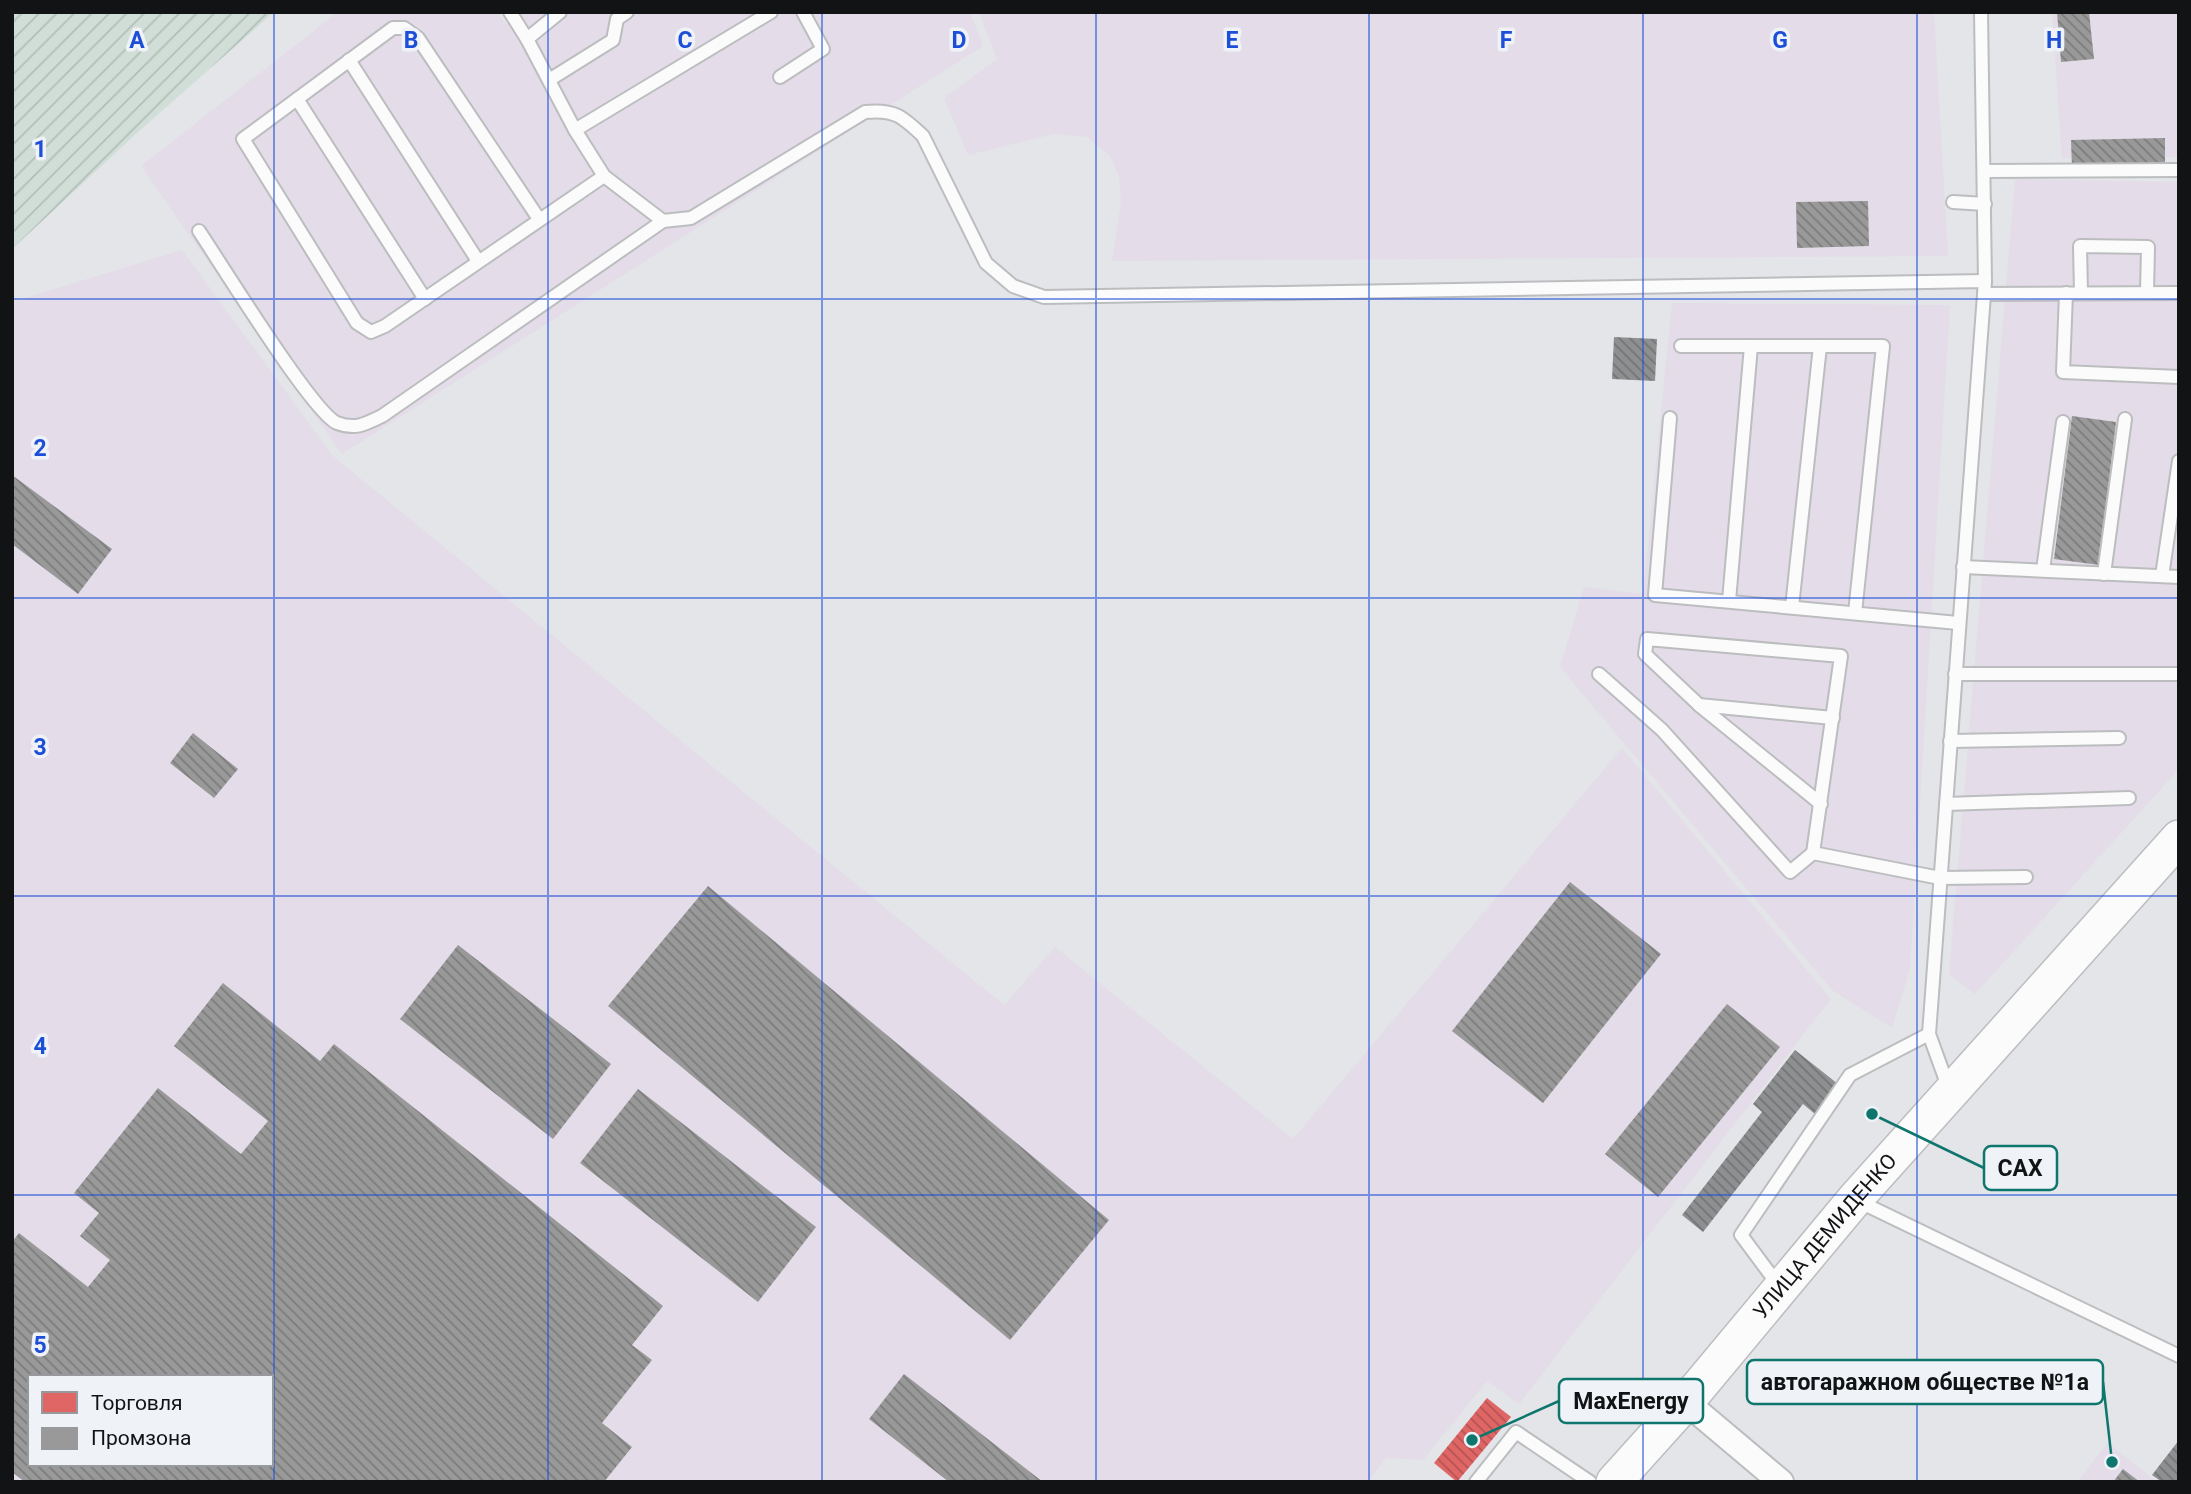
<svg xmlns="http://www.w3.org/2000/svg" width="2191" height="1494" font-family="Roboto,sans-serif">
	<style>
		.industrial { fill: #e4dce8; fill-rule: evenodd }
		.garden { fill: url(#garden-furrows) }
		.shops { fill: url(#shops-back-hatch) }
		.industry { fill: url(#industry-back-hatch); fill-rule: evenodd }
		.building { fill: url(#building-back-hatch) }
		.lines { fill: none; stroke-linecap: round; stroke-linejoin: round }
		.service-casing { stroke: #bbbdbf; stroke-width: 16 }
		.minor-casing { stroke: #bbbdbf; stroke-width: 28 }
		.secondary-casing { stroke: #bbbdbf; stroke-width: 38 }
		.service { stroke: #fbfbfc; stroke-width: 12 }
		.minor { stroke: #fbfbfc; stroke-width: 24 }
		.secondary { stroke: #fbfbfc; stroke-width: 35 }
		.grid { fill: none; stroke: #1d4ed8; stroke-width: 2; stroke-opacity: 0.55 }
		.labels { text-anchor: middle; stroke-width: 7; stroke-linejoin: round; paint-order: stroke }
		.street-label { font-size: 21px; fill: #121315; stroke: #eff2f7 }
		.grid-label { font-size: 23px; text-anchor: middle; font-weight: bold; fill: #1d4ed8; stroke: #eff2f7; stroke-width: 7; stroke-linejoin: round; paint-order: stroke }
		.leader { fill: none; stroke: #0f766e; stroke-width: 2.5 }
		.callout-dot { fill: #0f766e; stroke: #eff2f7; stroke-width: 2.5 }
		.callout { fill: #eff2f7; stroke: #0f766e; stroke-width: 2.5 }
		.callout-label { font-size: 23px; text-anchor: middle; font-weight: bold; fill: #121315 }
	</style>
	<defs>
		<pattern id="garden-furrows" width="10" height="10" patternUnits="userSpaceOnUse" patternTransform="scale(1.75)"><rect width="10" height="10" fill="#d0ded7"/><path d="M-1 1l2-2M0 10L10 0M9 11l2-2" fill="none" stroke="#b2beb8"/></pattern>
		<pattern id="shops-back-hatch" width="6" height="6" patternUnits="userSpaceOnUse" patternTransform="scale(1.75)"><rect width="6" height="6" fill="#e06666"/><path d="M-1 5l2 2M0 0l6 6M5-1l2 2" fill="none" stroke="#b45353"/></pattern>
		<pattern id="industry-back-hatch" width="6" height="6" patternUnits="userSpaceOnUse" patternTransform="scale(1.75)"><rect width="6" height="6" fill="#999"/><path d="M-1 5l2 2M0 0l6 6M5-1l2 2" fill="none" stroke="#7b7c7c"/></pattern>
		<pattern id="building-back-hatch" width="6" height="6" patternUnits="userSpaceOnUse" patternTransform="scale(1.75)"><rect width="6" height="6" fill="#8e8f90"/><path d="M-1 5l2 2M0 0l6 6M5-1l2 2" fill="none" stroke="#737474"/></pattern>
	</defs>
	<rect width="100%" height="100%" fill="#e3e5e8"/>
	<g class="industrial">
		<path d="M338 12H497L506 24 522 12H970L983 46 342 454 141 166Z"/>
		<path d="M979 12H1934L1948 256 1112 261 1121 202 1119 176 1110 156 1087 137 1054 134 968 155 944 98 997 59Z"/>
		<path d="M2052 12H2179V157L2062 158Z"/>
		<path d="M2015 179 2179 182V769L1975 994 1949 974Z"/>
		<path d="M182 250 333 456 1004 1005 1055 947 1293 1139 1622 748 1831 999 1519 1404 1487 1381 1423 1460 1386 1458 1368 1482H12V302ZM30 1377H271V1464H30Z"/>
		<path d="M1672 303 1950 305 1910 969 1892 1028 1832 990 1560 667 1584 587 1643 594Z"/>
		<path d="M2108 1443 2157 1482H2077Z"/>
	</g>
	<path class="garden" d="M12 12H274L138 132 12 249Z"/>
	<path class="shops" d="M1487 1398 1511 1417 1457 1482 1434 1463Z"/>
	<g class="industry">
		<path d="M2057 12H2089L2094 59 2061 62Z"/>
		<path d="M2165 138V166L2072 168 2071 140Z"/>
		<path d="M1868 201 1869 246 1797 248 1796 202Z"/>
		<path d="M2072 416 2116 422 2099 565 2054 559Z"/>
		<path d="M12 475 112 549 78 594 12 544Z"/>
		<path d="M193 733 238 769 214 798 170 763Z"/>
		<path d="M1570 882 1661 954 1543 1103 1452 1031Z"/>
		<path d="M708 886 1109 1220 1010 1340 608 1006Z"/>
		<path d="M458 945 611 1064 553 1139 400 1019Z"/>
		<path d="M223 983 320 1061 334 1044 663 1306 632 1345 652 1360 602 1423 632 1447 604 1482H25L12 1472V1242L19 1233 88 1287 110 1260 80 1236 99 1213 74 1193 158 1088 241 1154 268 1121 174 1046ZM30 1377H271V1464H30Z"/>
		<path d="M1727 1004 1780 1047 1658 1197 1605 1154Z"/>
		<path d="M638 1089 816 1227 758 1302 580 1163Z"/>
		<path d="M904 1374 1043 1482H949L869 1419Z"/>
		<path d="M2123 1469 2140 1482H2113Z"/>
	</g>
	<g class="building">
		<path d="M1614 337 1657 339 1655 381 1612 379Z"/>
		<path d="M1795 1050 1838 1084 1815 1114 1803 1104 1703 1232 1682 1215 1762 1112 1753 1104Z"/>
		<path d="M2179 1440V1482H2162L2152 1475Z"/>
	</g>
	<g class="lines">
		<defs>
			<g id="service">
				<path d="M510 12 527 39"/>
				<path d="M560 12 527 39 575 130 604 176 663 221 691 218 865 112C894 109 902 116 923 136L986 263 1013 286 1044 297 1985 281 1929 1034 1949 1089"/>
				<path d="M1981 12 1985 281"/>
				<path d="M349 60 478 261"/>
				<path d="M780 77 823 49 803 12"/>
				<path d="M549 80 613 40 617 19 627 12"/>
				<path d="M297 99 425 299"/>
				<path d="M575 130 771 12"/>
				<path d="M1985 171 2179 170"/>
				<path d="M1953 202 1985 204"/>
				<path d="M539 219 418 38 404 28H393L243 139 357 323 371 332 385 326 604 176"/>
				<path d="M199 231C220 262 312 412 337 423 355 430 366 424 382 416L663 221"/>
				<path d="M2066 293 2063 372 2179 377"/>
				<path d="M2081 293 2080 246 2148 247 2147 293"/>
				<path d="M1984 294 2179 293"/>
				<path d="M1681 346H1883L1855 613"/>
				<path d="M1670 418 1655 595 1958 623"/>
				<path d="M1963 567 2179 577"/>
				<path d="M2043 570 2063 422"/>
				<path d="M2104 574 2125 419"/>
				<path d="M2162 576 2179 461"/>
				<path d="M1729 601 1751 346"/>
				<path d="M1792 607 1820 346"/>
				<path d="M1599 674 1662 730 1790 872 1813 853"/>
				<path d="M1955 674H2179"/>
				<path d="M1699 705 1833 718"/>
				<path d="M1950 741 2119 738"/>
				<path d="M1821 804 1699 705 1645 654 1647 639 1841 656 1813 853 1940 878 2026 877"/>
				<path d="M1946 804 2129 798"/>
				<path d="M1858 1201 2179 1356"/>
				<path d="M1779 1286 1741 1235 1850 1075 1929 1034"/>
				<path d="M1476 1482 1516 1432 1590 1482"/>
			</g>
			<path id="minor" d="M1686 1402 1781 1482"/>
			<g id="secondary">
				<path id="s1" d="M1614 1482 1686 1402 1855 1199 2179 838"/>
			</g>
		</defs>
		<use href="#service" class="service-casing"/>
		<use href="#minor" class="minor-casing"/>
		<use href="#secondary" class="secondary-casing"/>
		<use href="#service" class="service"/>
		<use href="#minor" class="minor"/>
		<use href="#secondary" class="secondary"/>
	</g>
	<path class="grid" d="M274 12V1482M548 12V1482M822 12V1482M1096 12V1482M1369 12V1482M1643 12V1482M1917 12V1482M12 299H2179M12 598H2179M12 896H2179M12 1195H2179"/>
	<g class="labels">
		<g class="street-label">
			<text dy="7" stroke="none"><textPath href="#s1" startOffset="324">УЛИЦА ДЕМИДЕНКО</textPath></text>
		</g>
	</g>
	<g class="grid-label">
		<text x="137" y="48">A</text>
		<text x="411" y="48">B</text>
		<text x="685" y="48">C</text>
		<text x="959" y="48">D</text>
		<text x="1232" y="48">E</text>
		<text x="1506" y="48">F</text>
		<text x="1780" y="48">G</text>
		<text x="2054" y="48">H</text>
		<text x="40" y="157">1</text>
		<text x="40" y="456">2</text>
		<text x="40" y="755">3</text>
		<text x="40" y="1054">4</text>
		<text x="40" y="1353">5</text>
	</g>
	<path class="leader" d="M1872 1114L1984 1168M2112 1462L2103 1382M1472 1440L1559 1401"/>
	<g class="callout-dot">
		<circle cx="1872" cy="1114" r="7"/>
		<circle cx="2112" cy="1462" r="7"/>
		<circle cx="1472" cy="1440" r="7"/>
	</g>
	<g class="callout">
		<rect x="1984" y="1146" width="73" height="44" rx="7"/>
		<rect x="1747" y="1360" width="356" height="44" rx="7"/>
		<rect x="1559" y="1379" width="144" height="44" rx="7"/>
	</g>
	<g class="callout-label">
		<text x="2020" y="1176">САХ</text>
		<text x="1925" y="1390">автогаражном обществе №1а</text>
		<text x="1631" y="1409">MaxEnergy</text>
	</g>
	<rect width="2191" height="1494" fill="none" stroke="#121315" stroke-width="28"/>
	<rect x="28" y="1375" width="245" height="91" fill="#eff2f7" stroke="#97999d" stroke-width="2"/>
	<rect x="42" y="1392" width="35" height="21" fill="#e06666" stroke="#97999d" stroke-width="2"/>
	<text x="91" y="1410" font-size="21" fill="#121315">Торговля</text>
	<rect x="42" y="1428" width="35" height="21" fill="#999999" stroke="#97999d" stroke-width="2"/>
	<text x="91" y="1445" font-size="21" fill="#121315">Промзона</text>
</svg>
